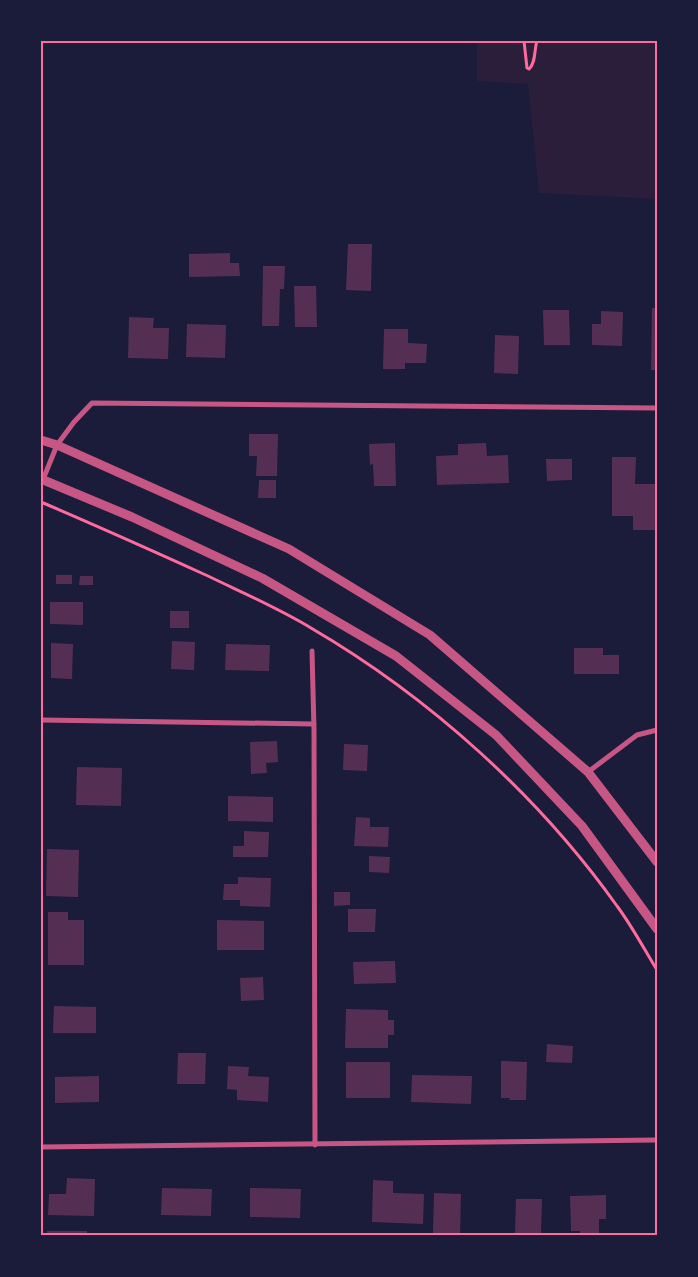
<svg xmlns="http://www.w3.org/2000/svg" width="698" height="1277" font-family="Figtree,sans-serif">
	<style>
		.green { fill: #2a1e3b }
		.building { fill: #542f53 }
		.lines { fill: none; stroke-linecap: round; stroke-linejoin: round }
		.path { stroke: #ff6b9d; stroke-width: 3 }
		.minor { stroke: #c65784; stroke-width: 5 }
		.tertiary { stroke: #c65784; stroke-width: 9 }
		.neatline { fill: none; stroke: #ff6b9d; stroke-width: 2 }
	</style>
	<rect width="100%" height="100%" fill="#1b1b3a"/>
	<path class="green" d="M477 41H657V199L539 193 528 84 477 81Z"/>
	<g class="building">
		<path d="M348 244H372L371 291 346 290Z"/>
		<path d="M230 253V263H239L240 276 189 277V254Z"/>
		<path d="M263 266H285L284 289H280L279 326H262Z"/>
		<path d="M294 286H316L317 327H295Z"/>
		<path d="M652 308H657V370H651Z"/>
		<path d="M543 310H569L570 345H544Z"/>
		<path d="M601 311 623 312 622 346 592 345V324H601Z"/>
		<path d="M129 317 154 318 153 328H169L168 359 128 358Z"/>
		<path d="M187 324 226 325 225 358 186 357Z"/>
		<path d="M384 329H408V343L427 344 426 363H405V369H383Z"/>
		<path d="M495 335 519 336 518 374 494 373Z"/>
		<path d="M249 434H278L277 476H256L257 456H249Z"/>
		<path d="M395 443 396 486H374L373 464 370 465 369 444Z"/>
		<path d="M486 443 487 456 508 455 509 483 437 485 436 456 458 455V444Z"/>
		<path d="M612 457H636L635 484H657V530H633V516H612Z"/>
		<path d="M546 459H572V480L547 481Z"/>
		<path d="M259 480H276V498H258Z"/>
		<rect x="56" y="575" width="16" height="9"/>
		<path d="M80 576H93V585H79Z"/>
		<path d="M50 602H83V625L50 624Z"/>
		<rect x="170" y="611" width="19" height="17"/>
		<path d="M172 641 195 642 194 670 171 669Z"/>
		<path d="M51 643 73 644 72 679 51 678Z"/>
		<path d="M226 644 270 645 269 671 225 670Z"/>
		<path d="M574 648H603V655H619V674H574Z"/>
		<path d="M277 741 278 762 266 763 267 773 251 774 250 742Z"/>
		<path d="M344 744 368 745 367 771 343 770Z"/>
		<path d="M77 767 122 768 121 806 76 805Z"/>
		<path d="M228 796 273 797V822L228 821Z"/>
		<path d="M356 817 370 818V827H389L388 847 354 846Z"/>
		<path d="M244 831 269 832 268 857H233V846H244Z"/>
		<path d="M47 849 79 850 78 897 46 896Z"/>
		<path d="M369 856 390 857 389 873 369 872Z"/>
		<path d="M238 877 271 878 270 907 240 906V900H223L224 884H238Z"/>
		<path d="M334 892H350V905L334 906Z"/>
		<path d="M348 909H376L375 932H348Z"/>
		<path d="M48 912H68V920H84V965H48Z"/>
		<path d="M217 920 264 921V950H217Z"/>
		<path d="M395 961 396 983 354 984 353 962Z"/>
		<path d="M263 977 264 1000 241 1001 240 978Z"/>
		<path d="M54 1006 96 1007V1033H53Z"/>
		<path d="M346 1009 388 1010V1020H394V1035H388V1048H345Z"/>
		<path d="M547 1044 573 1046 572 1063 546 1062Z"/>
		<path d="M178 1053H206L205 1084H177Z"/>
		<path d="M501 1061 527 1062 526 1100H509L510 1098H501Z"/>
		<rect x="346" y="1062" width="44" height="36"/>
		<path d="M228 1066 249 1067 248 1076 269 1077 268 1102 237 1100V1090L227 1089Z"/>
		<path d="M412 1075 472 1076 471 1104 411 1102Z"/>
		<path d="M99 1076V1102L55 1103V1077Z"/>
		<path d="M67 1178 95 1179 94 1216 48 1215 49 1194H66Z"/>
		<path d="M373 1180 393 1181V1193L424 1194 423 1224 372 1222Z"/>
		<path d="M162 1188 212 1189 211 1216 161 1215Z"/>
		<path d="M250 1188 301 1189 300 1218 250 1217Z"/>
		<path d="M434 1193 461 1194 460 1236H446V1233H433Z"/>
		<path d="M606 1195V1219H599V1236H580V1231H571L570 1196Z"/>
		<path d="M516 1199H542L541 1236H515Z"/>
		<rect x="47" y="1231" width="40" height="5"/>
	</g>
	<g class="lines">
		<g class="path">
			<path d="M524 41 527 68 529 69C536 63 534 50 537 41"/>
			<path d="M41 502C97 526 153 551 208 576 243 593 278 608 311 628 429 697 538 795 617 906 632 926 644 949 657 970"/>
		</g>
		<g class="minor">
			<path d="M42 482 57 445 74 422 92 403 657 408"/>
			<path d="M312 651 314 730 315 1145"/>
			<path d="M41 720 314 724"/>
			<path d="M588 772 637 735 657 730"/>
			<path d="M41 1147 657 1140"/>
		</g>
		<g class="tertiary">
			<path d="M41 440 57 445 289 549 430 635 588 772 657 862"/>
			<path d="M41 479 132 517 262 578 396 656 496 735 582 826 657 929"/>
		</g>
	</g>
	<rect width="698" height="1277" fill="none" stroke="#1b1b3a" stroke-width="85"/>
	<rect x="42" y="42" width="614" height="1192" class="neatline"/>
</svg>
